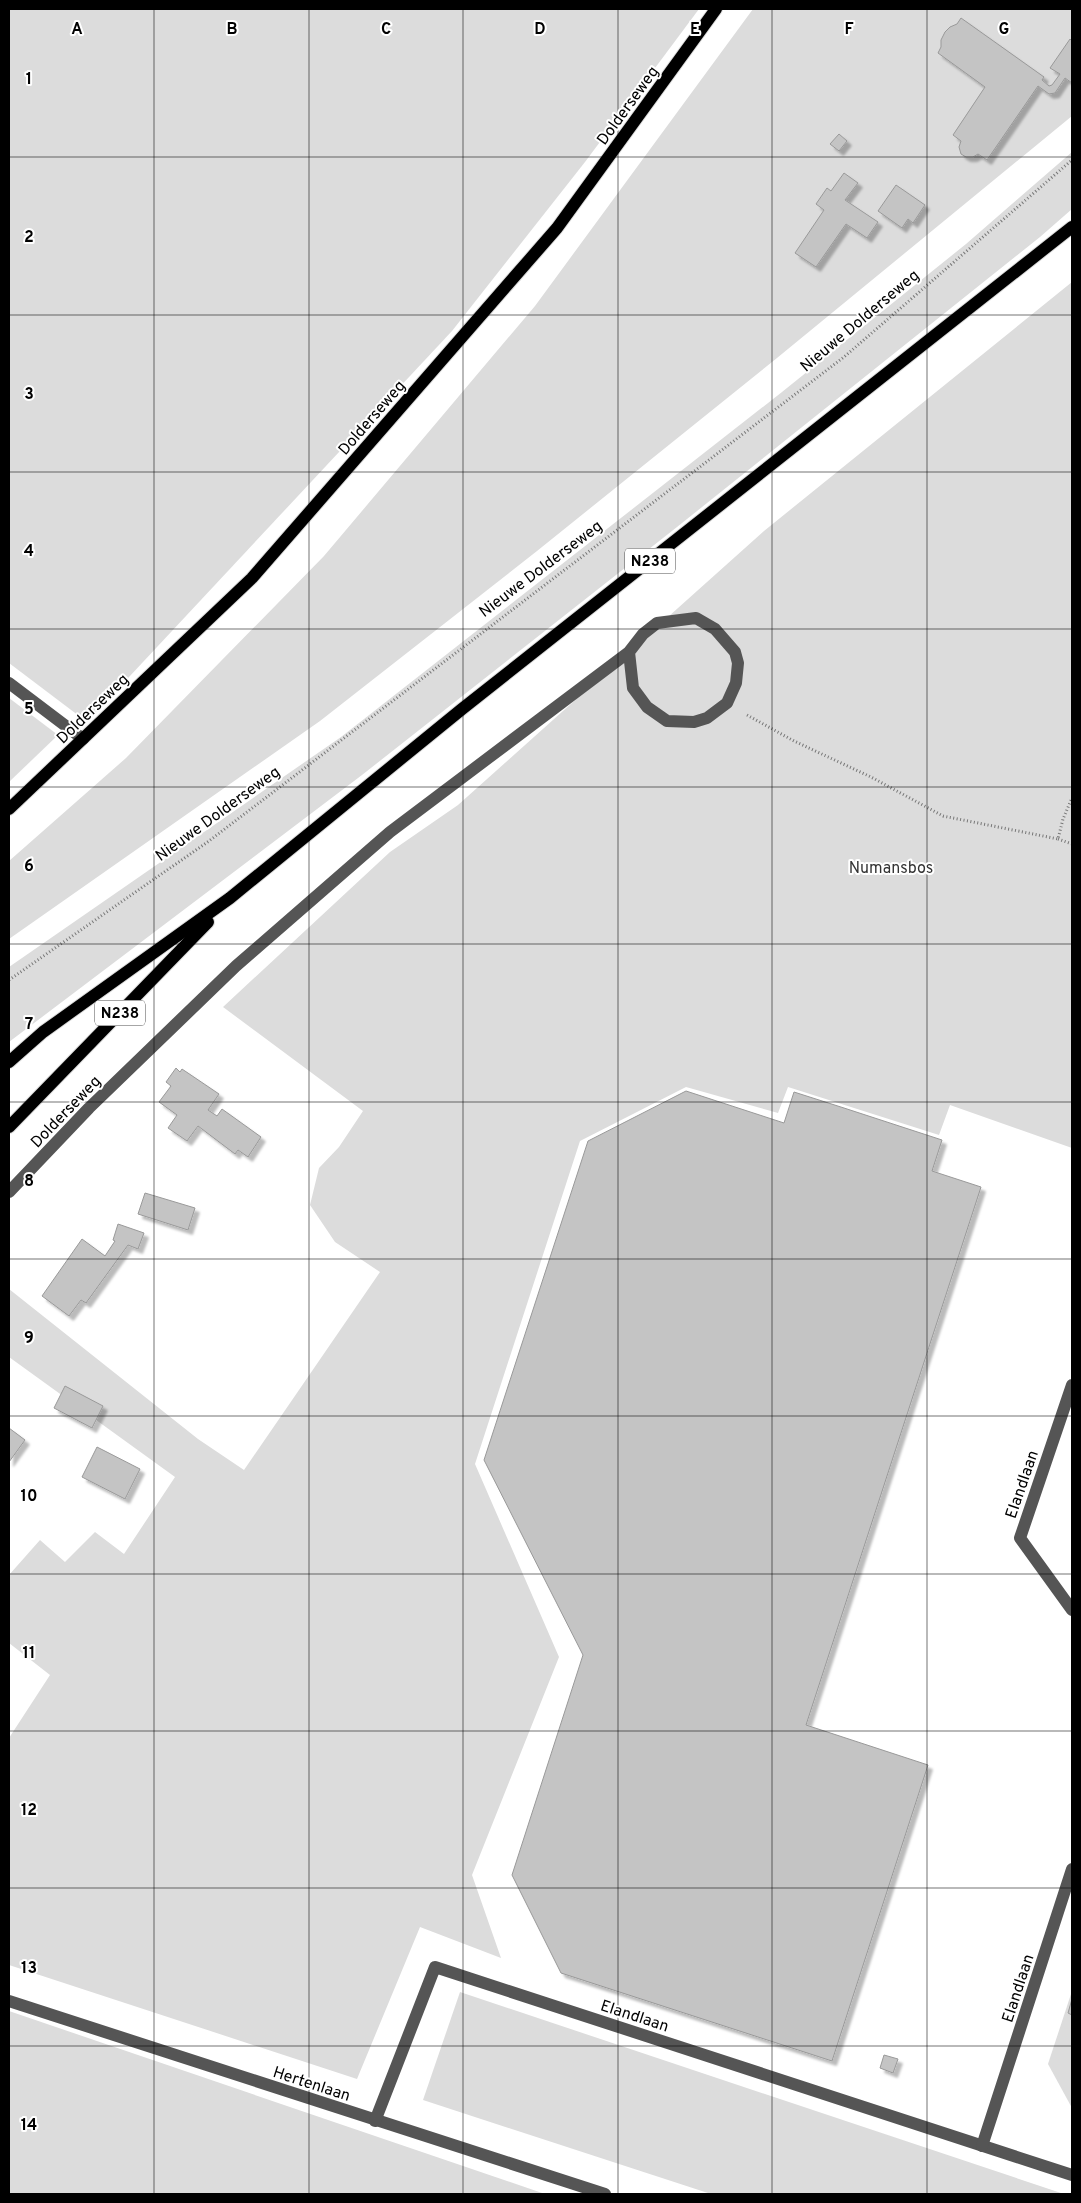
<svg xmlns="http://www.w3.org/2000/svg" width="1081" height="2203" font-family="Overpass,sans-serif">
	<style>
		.green { fill: #dcdcdc }
		.building { fill: #c4c4c4; stroke: #999; filter: url(#shadow) }
		.lines { fill: none; stroke-linecap: round; stroke-linejoin: round }
		.major-casing { stroke: #dbdbdb; stroke-width: 14 }
		.path { stroke: #777; stroke-width: 3; stroke-dasharray: 1 2.5; stroke-linecap: butt }
		.minor { stroke: #555; stroke-width: 12 }
		.major { stroke: #000; stroke-width: 12 }
		.grid { fill: none; stroke: #000; stroke-width: 1; stroke-opacity: 0.55 }
		.labels { text-anchor: middle; stroke-width: 4; stroke-linejoin: round; paint-order: stroke }
		.shield { fill: #fff; stroke: #4c4c4c; stroke-width: 1 }
		.shield-label { font-size: 15px; font-weight: bold; fill: #000 }
		.street-label { font-size: 16px; fill: #000; stroke: #fff }
		.park-label { font-size: 16px; fill: #333; stroke: #fff }
		.grid-label { font-size: 16px; text-anchor: middle; font-weight: bold; fill: #000; stroke: #fff; stroke-width: 4; stroke-linejoin: round; paint-order: stroke }
	</style>
	<defs>
		<filter id="shadow"><feDropShadow dx="4.5" dy="4.5" stdDeviation="1" flood-color="#0004"/></filter>
	</defs>
	<rect width="100%" height="100%" fill="#fff"/>
	<g class="green">
		<path d="M9 9H699L585 162 452 331 87 722 9 663Z"/>
		<path d="M753 9H1072V116L777 358 537 551 320 721 9 939V861L126 758 324 556 535 306Z"/>
		<path d="M1072 152V209L1040 237 677 527 362 775 9 1042V967L341 737 782 392 966 244Z"/>
		<path d="M1072 282V1148L950 1105 939 1135 788 1087 778 1113 686 1087 580 1141 475 1464 559 1657 472 1875 501 1958 420 1927 357 2079 9 1965V1738L50 1675 9 1643V1575L40 1540 65 1562 95 1532 124 1554 175 1477 9 1357V1289L198 1439 244 1470 380 1272 335 1242 310 1205 319 1168 339 1147 363 1111 223 1007 390 852 458 805 764 531Z"/>
		<path d="M9 698 58 735 9 782Z"/>
		<path d="M1072 1991V2108L1048 2064Z"/>
		<path d="M460 1992 1064 2194H711L423 2100Z"/>
		<path d="M9 2011 545 2194H9Z"/>
	</g>
	<g class="building">
		<path d="M961 18 1044 77 1042 80 1049 86 1052 85 1060 74 1050 68 1070 39 1072 41V83L1065 78 1055 93 1049 94 1038 86 987 160 978 154 973 157H966L961 154 959 147 961 141 953 135 985 87 938 53 941 47V40L945 32 950 27 957 24Z"/>
		<path d="M839 134 847 141 839 151 830 144Z"/>
		<path d="M844 173 858 183 845 200 878 222 867 238 846 224 816 267 795 253 824 210 816 204 827 188 831 191Z"/>
		<path d="M896 185 925 205 913 223 908 219 902 228 878 211Z"/>
		<path d="M176 1068 180 1072 182 1069 219 1094 208 1110 217 1116 222 1109 261 1137 248 1157 238 1150 235 1154 198 1126 187 1141 168 1128 177 1115 159 1102 171 1086 166 1082Z"/>
		<path d="M686 1091 784 1123 794 1092 844 1108 942 1140 932 1171 981 1187 806 1725 928 1765 832 2061 561 1973 512 1875 583 1655 484 1460 588 1141Z"/>
		<path d="M145 1193 195 1208 188 1230 138 1214Z"/>
		<path d="M118 1224 144 1233 138 1249 128 1245 86 1303 81 1300 69 1316 42 1296 82 1239 105 1256 115 1241 113 1240Z"/>
		<path d="M65 1386 103 1406 92 1428 54 1408Z"/>
		<path d="M9 1428 25 1440 9 1462Z"/>
		<path d="M97 1447 140 1469 125 1499 82 1477Z"/>
		<path d="M1072 1999V2015L1068 2013Z"/>
		<path d="M884 2055 898 2059 893 2073 880 2068Z"/>
	</g>
	<g class="lines">
		<defs>
			<g id="major">
				<path d="M9 809 252 578 557 228 716 9"/>
				<path d="M9 1062 43 1032 230 898 462 709 1072 227"/>
				<path d="M9 1127 208 922"/>
			</g>
		</defs>
		<use href="#major" class="major-casing"/>
		<g class="path">
			<path d="M747 715 794 741 871 777 943 816 1058 839 1063 819 1072 798"/>
			<path d="M1058 839 1072 844"/>
			<path d="M9 980 209 841 844 357 1072 160"/>
		</g>
		<g class="minor">
			<path d="M9 683 83 739"/>
			<path d="M9 1192 89 1108 236 966 390 832 629 652 643 634 657 623 696 618 715 629 735 652 738 663 736 683 727 703 707 718 694 722 667 721 647 707 633 688 629 652"/>
			<path d="M1072 1385 1020 1538 1072 1610"/>
			<path d="M9 2001 605 2194"/>
			<path d="M375 2121 435 1967 1072 2175"/>
			<path d="M982 2146 1072 1869"/>
		</g>
		<use href="#major" class="major"/>
	</g>
	<path class="grid" d="M154 9V2194M309 9V2194M463 9V2194M618 9V2194M772 9V2194M927 9V2194M9 157H1072M9 315H1072M9 472H1072M9 629H1072M9 787H1072M9 944H1072M9 1102H1072M9 1259H1072M9 1416H1072M9 1574H1072M9 1731H1072M9 1888H1072M9 2046H1072"/>
	<g class="labels">
		<g class="shield">
			<rect x="625" y="548.5" width="50" height="25" rx="4"/>
			<rect x="95" y="1000.5" width="50" height="25" rx="4"/>
		</g>
		<g class="shield-label">
			<text x="650" y="566">N238</text>
			<text x="120" y="1018">N238</text>
		</g>
		<g class="street-label">
			<text transform="translate(627 105) rotate(-54)" y="6">Dolderseweg</text>
			<text transform="translate(859 320) rotate(-40)" y="6">Nieuwe Dolderseweg</text>
			<text transform="translate(371 417) rotate(-49)" y="6">Dolderseweg</text>
			<text transform="translate(540 568) rotate(-37)" y="6">Nieuwe Dolderseweg</text>
			<text transform="translate(92 708) rotate(-44)" y="6">Dolderseweg</text>
			<text transform="translate(217 813) rotate(-36)" y="6">Nieuwe Dolderseweg</text>
			<text transform="translate(65 1111) rotate(-46)" y="6">Dolderseweg</text>
			<text transform="translate(1021 1484) rotate(-71)" y="6">Elandlaan</text>
			<text transform="translate(1017 1988) rotate(-72)" y="6">Elandlaan</text>
			<text transform="translate(635 2015) rotate(18)" y="6">Elandlaan</text>
			<text transform="translate(312 2083) rotate(18)" y="6">Hertenlaan</text>
		</g>
		<g class="park-label">
			<text x="891" y="873">Numansbos</text>
		</g>
	</g>
	<g class="grid-label">
		<text x="77" y="34">A</text>
		<text x="232" y="34">B</text>
		<text x="386" y="34">C</text>
		<text x="540" y="34">D</text>
		<text x="695" y="34">E</text>
		<text x="849" y="34">F</text>
		<text x="1004" y="34">G</text>
		<text x="29" y="84">1</text>
		<text x="29" y="242">2</text>
		<text x="29" y="399">3</text>
		<text x="29" y="556">4</text>
		<text x="29" y="714">5</text>
		<text x="29" y="871">6</text>
		<text x="29" y="1029">7</text>
		<text x="29" y="1186">8</text>
		<text x="29" y="1343">9</text>
		<text x="29" y="1501">10</text>
		<text x="29" y="1658">11</text>
		<text x="29" y="1815">12</text>
		<text x="29" y="1973">13</text>
		<text x="29" y="2130">14</text>
	</g>
	<rect width="1081" height="2203" fill="none" stroke="#000000" stroke-width="20"/>
</svg>
